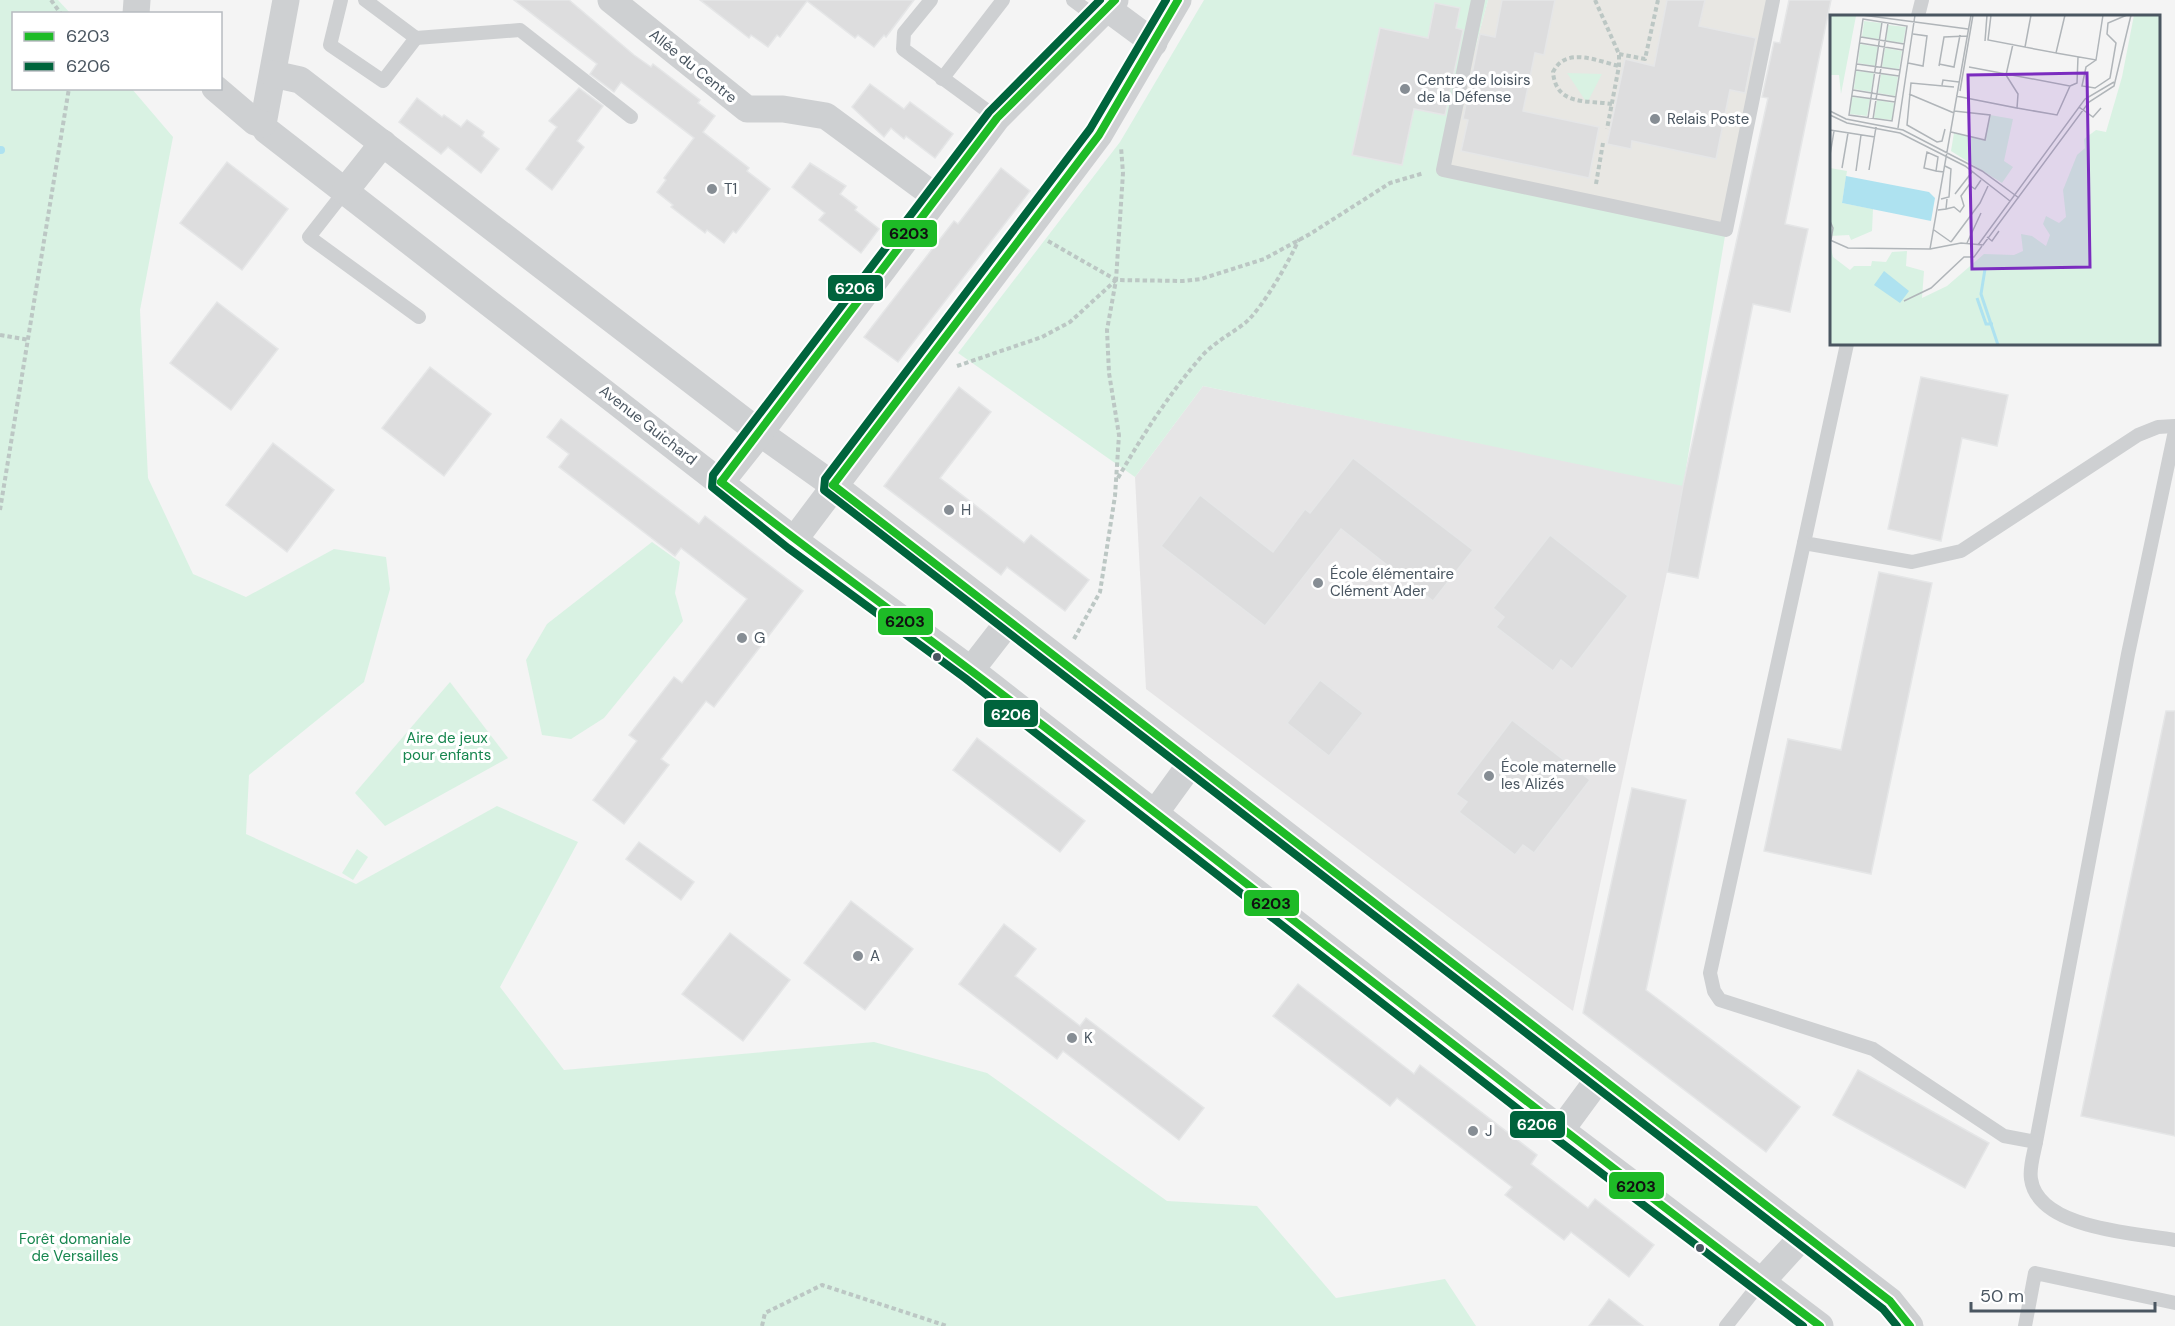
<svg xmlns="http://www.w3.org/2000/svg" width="2175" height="1326" font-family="'DM Sans',sans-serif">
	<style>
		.commercial { fill: #e8e7e3 }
		.education { fill: #e6e5e6 }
		.green { fill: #d9f2e3 }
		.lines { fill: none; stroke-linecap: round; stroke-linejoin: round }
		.stream { stroke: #aee2f0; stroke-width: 8 }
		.building { fill: #ddddde; stroke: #e5e6e7; stroke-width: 1.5 }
		.path { stroke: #bcc7c4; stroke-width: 4; stroke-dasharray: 4.5 3; stroke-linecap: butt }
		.lane { stroke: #ced0d2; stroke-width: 14 }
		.street { stroke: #ced0d2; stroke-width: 27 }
		.bus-1-casing { stroke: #fff; stroke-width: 12 }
		.bus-2-casing { stroke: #fff; stroke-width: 12 }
		.bus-1 { stroke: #1ebb27; stroke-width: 8 }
		.bus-2 { stroke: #00643c; stroke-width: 8 }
		.poi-dot { fill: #868d94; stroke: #fff; stroke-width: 2 }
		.bus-dot { fill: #4a5661; stroke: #fff; stroke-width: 2 }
		.labels { text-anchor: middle; stroke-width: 6; stroke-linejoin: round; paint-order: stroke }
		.street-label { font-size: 15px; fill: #4a5661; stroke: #fff }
		.poi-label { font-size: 15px; fill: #4a5661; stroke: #fff; text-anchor: start }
		.park-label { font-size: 15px; fill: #17864f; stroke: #fff }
		.inset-river { fill: none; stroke: #aee2f0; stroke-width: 3 }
		.inset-road { fill: none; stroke: #b0b5b9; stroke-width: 1.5 }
		.view { fill: #7b2cbf; fill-opacity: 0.15; stroke: #7b2cbf; stroke-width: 3 }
		.inset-edge { fill: none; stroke: #4a5661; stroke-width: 3 }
		.line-badge { stroke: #fff; stroke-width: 2 }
		.badge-label { font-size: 16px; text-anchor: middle; font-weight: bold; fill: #fff }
		.pale-badge-label { font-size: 16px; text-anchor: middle; font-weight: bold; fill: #111 }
	</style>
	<rect width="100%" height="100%" fill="#f4f4f4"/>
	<path class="commercial" d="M1488 0H1773L1726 230 1443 170Z"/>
	<path class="education" d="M1203 386 1683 485 1667 572 1573 1011 1146 689 1135 477Z"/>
	<g class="green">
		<path d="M0 0H58L70 13 14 14V88L132 89 173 137 140 310 148 478 193 574 246 597 334 549 386 557 390 589 364 682 249 775 246 834 356 884 497 806 578 842 500 987 564 1070 874 1042 987 1073 1167 1201 1257 1206 1336 1298 1445 1279 1476 1326H0Z"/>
		<path d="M1204 0H1488L1443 170 1726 230 1683 486 1203 386 1135 477 958 353 1120 142Z"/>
		<path d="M1567 73 1602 74 1587 103Z"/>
		<path d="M652 542 680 562 675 593 683 621 604 718 571 739 542 735 526 660 547 624Z"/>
		<path d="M450 682 508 758 385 826 355 793Z"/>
		<path d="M357 849 368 857 353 880 342 873Z"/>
	</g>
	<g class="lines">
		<path class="stream" d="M0 150H1"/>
	</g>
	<g class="building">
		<path d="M514 0H569L634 55 651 67 653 64 700 100 698 103 715 116 703 132 749 168 747 171 770 189 736 233 733 231 724 243 707 230 705 233 671 207 673 205 657 192 666 180 664 178 694 138 621 82 614 92 590 74 597 64Z"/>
		<path d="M700 0H914L886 37 884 35 874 47 858 35 855 38 807 1 780 37 777 35 768 47 751 35 749 38Z"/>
		<path d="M1502 0H1555L1544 55 1535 53 1523 111 1599 127 1589 178 1461 151 1468 120 1463 119 1480 34 1495 37Z"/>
		<path d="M1667 0H1705L1699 26 1756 38 1745 93 1730 90 1716 159 1632 141 1631 149 1607 144 1625 59 1654 66Z"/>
		<path d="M1789 0H1831L1785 224 1808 229 1790 312 1753 304 1698 578 1667 572 1683 485 1768 98 1762 97 1774 42 1780 43Z"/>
		<path d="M1435 3 1460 8 1456 28 1463 30 1445 115 1414 109 1402 165 1352 155 1380 28 1428 38Z"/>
		<path d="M870 84 904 109 910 102 953 134 935 158 906 136 904 139 891 128 884 137 852 107Z"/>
		<path d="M579 88 603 106 577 141 584 147 552 190 526 169 557 127 549 121Z"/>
		<path d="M417 98 442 117 444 115 461 127 467 120 484 132 482 136 499 149 481 173 448 147 441 154 399 122Z"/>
		<path d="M227 162 288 209 242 270 180 223Z"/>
		<path d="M810 163 846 186 840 194 857 207 855 210 879 229 861 253 819 220 825 213 792 187Z"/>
		<path d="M1001 168 1030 191 898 362 864 337 954 221 958 224Z"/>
		<path d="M217 302 278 349 231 410 170 363Z"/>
		<path d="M430 367 491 414 444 476 382 428Z"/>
		<path d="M1921 377 2008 395 1997 446 1962 438 1941 541 1888 529Z"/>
		<path d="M959 387 991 412 940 478 1024 543 1031 535 1089 580 1065 611 1007 567 1001 575 884 486Z"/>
		<path d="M561 419 699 524 705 516 803 591 714 707 706 701 661 759 669 765 624 824 593 800 637 741 629 735 674 677 682 683 747 599 681 548 675 556 559 467 569 454 547 437Z"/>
		<path d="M273 443 334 490 287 552 226 505Z"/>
		<path d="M1353 458 1473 550 1433 601 1341 529 1265 626 1161 546 1200 495 1273 552 1305 509 1310 513Z"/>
		<path d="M1550 535 1628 596 1572 669 1561 660 1553 671 1496 627 1504 617 1493 608Z"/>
		<path d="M1879 572 1932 583 1871 874 1764 851 1788 739 1841 750Z"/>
		<path d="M1320 680 1363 713 1329 756 1287 723Z"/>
		<path d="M2166 711H2175V1136L2081 1116Z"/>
		<path d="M1512 720 1590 780 1534 853 1523 845 1515 855 1459 812 1467 802 1456 794Z"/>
		<path d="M977 738 1085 821 1060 852 953 770Z"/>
		<path d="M1632 788 1686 800 1646 990 1800 1107 1766 1152 1583 1013Z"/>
		<path d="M639 842 694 882 681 900 626 859Z"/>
		<path d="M851 901 913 949 865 1010 804 963Z"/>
		<path d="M1004 924 1036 949 1015 976 1080 1026 1086 1018 1204 1108 1179 1140 1063 1051 1057 1059 959 984Z"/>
		<path d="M730 933 790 980 743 1041 682 994Z"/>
		<path d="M1298 984 1414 1074 1420 1065 1537 1155 1531 1164 1588 1208 1595 1199 1654 1245 1629 1277 1571 1232 1564 1240 1505 1195 1512 1187 1397 1098 1390 1106 1273 1016Z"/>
		<path d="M1858 1070 1989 1143 1965 1188 1833 1115Z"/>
		<path d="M1609 1299 1643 1326H1589Z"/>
	</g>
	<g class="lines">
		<g class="path">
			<path d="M51 0 61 14"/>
			<path d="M1595 0 1619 54V66L1607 129"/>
			<path d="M1619 54 1645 59 1658 0"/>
			<path d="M1612 104C1586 100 1556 106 1553 72 1566 46 1597 61 1619 66"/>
			<path d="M1596 184 1603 143"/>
			<path d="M1048 241 1116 280 1183 281 1201 279 1264 259 1310 234 1390 183 1424 173"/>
			<path d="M0 335 29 340"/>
			<path d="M957 366 1042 337 1070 322 1116 280"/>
			<path d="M1118 478C1142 436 1169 394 1201 357 1213 343 1231 334 1245 323 1262 309 1290 260 1299 239"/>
			<path d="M0 510 69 88"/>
			<path d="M1074 639 1100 592 1115 496 1119 435 1109 373 1107 330 1116 280 1123 173 1121 147"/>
			<path d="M762 1326 765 1313 822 1285 947 1326"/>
		</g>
		<g class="lane">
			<path d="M341 0 330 45 383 81 416 38"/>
			<path d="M365 0 416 38 520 30 631 117"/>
			<path d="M931 0 904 33 903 49 997 118"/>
			<path d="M1073 0 1096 17"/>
			<path d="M1478 0 1443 170 1726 230 1773 0"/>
			<path d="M1918 16 1922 0"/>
			<path d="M942 79 1003 0"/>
			<path d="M345 191 309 237 419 317"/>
			<path d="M1847 344 1804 543 1912 562 1961 551 2138 435 2158 427 2175 426"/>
			<path d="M1804 543 1710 973 1714 991 1720 1000 1873 1049 2004 1136 2036 1142 2128 654 2175 431"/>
			<path d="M2036 1142C2034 1153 2029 1168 2031 1179 2038 1229 2135 1233 2175 1240"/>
			<path d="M1726 1326 1761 1282"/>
			<path d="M2025 1326 2035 1273 2175 1303"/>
		</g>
		<g class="street">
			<path d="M286 0 263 124 266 130 794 540 971 670 1561 1130 1820 1326"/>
			<path d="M611 0 747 109H783L826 116 936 197"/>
			<path d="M1108 9 1154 43"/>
			<path d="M136 14 137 0"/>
			<path d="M273 74 300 80 760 433 833 485 1890 1301 1910 1326"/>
			<path d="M215 88 255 122 263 124"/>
			<path d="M345 191 383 143"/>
			<path d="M721 482 760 433 997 118 1115 0"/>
			<path d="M794 540 1099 135 1178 0"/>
			<path d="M971 670 1009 621"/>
			<path d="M1155 813 1192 762"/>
			<path d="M1561 1130 1600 1077"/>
			<path d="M1761 1282 1804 1235"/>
		</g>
		<defs>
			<g id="bus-1">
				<path d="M721 482C825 564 933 640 1037 721 1298 923 1557 1127 1820 1326"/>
				<path d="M721 482 997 118 1115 0"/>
				<path d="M833 485 1890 1301 1910 1326"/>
				<path d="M833 485 1099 135 1178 0"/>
			</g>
			<g id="bus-2">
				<path d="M1100 0 989 112 713 475 712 487 788 548 965 678 1555 1138 1803 1326"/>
				<path d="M1166 0 1090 129 825 479 824 490 1883 1309 1897 1326"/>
			</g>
		</defs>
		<use href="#bus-1" class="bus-1-casing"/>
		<use href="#bus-2" class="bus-2-casing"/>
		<use href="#bus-1" class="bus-1"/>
		<use href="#bus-2" class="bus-2"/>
	</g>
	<g class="poi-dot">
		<circle cx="1405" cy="89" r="6"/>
		<circle cx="1655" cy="119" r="6"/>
		<circle cx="712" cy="189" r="6"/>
		<circle cx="949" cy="510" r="6"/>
		<circle cx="1318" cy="583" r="6"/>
		<circle cx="742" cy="638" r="6"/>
		<circle cx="1489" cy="776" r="6"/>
		<circle cx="858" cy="956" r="6"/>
		<circle cx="1072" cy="1038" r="6"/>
		<circle cx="1473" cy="1131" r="6"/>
	</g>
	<g class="bus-dot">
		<circle cx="937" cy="657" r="5"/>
		<circle cx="1700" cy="1248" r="5"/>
	</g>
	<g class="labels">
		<g class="street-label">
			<text transform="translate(693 66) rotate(39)" y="5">Allée du Centre</text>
			<text transform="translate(648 425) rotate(38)" y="5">Avenue Guichard</text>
		</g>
		<g class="poi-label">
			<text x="1417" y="85">Centre de loisirs<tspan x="1417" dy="17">de la Défense</tspan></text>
			<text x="1667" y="124">Relais Poste</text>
			<text x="724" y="194">T1</text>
			<text x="961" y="515">H</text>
			<text x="1330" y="579">École élémentaire<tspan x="1330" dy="17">Clément Ader</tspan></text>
			<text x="754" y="643">G</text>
			<text x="1501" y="772">École maternelle<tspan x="1501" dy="17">les Alizés</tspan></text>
			<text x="870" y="961">A</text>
			<text x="1084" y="1043">K</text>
			<text x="1485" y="1136">J</text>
		</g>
		<g class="park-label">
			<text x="447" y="743">Aire de jeux<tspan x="447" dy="17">pour enfants</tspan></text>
			<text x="75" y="1244">Forêt domaniale<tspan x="75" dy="17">de Versailles</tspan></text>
		</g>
	</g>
	<g transform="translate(1830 15)">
		<rect width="330" height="330" fill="#f4f4f4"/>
		<path d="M0 0 26 1 11 79 9 60H0ZM304 0H330V330H0V229L3 242 20 255 24 251H41L42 246 56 247 62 237 77 236 76 251 94 256 92 283 117 271 154 239 184 240 193 236 191 219 202 221 216 231 220 220 213 209 216 201 229 208 236 202 233 175 247 140 255 133 254 124 266 115 276 117 292 62ZM34 6 51 8 49 24 32 22ZM58 10 76 12 73 28 56 26ZM30 29 48 32 45 51 28 48ZM55 33 72 36 69 54 52 52ZM26 56 44 58 41 77 24 74ZM51 59 68 62 65 81 48 78ZM22 82 40 84 37 101 20 99ZM47 85 64 88 62 105 44 103ZM160 100 183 104 174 146 183 152 172 168 121 136 124 118 154 125ZM0 153 17 156 12 188 43 194 42 216 21 225 19 220 0 221Z" fill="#d9f2e3"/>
		<path d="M16 161 99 177 105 183 101 206 12 188ZM54 256 79 276 70 288 44 270Z" fill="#aee2f0"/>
		<path class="inset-river" d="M155 254 151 279 168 330M147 283 156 309H163"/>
		<path class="inset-road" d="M32 0 138 14M161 0 158 25 226 38 235 0M33 4 77 11 62 106 19 100ZM31 22 74 29M155 26 157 0M30 28 73 35M195 32 201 0M226 38 266 45 273 0M266 45 256 52 252 71 265 73 280 63 286 28 277 19 278 8 297 0M78 48 93 51 97 21 83 19M27 49 70 55M109 49 124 52 130 20M109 51 114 22 137 21M139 52 240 71 227 100 187 93M26 55 69 61M112 70 113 65 129 67M240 71 247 68 248 42M23 75 66 82M130 76 143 0M79 79 124 98M22 81 65 87M126 81 187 93 188 79 176 60 183 29M249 92 263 102 271 93M0 96 16 104 73 115 152 156 189 183M0 100 17 108 70 118 135 151 180 186M38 103 52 7M43 104 58 8M68 113 85 0M115 114 112 126 107 127 77 110 81 68 124 72M0 115 45 122M121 117 155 125 160 100 124 96M0 140 4 116M12 153 18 118M39 155 46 112M26 156 31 120M106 156 94 153 97 137 108 142 106 156 114 157M125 179 142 157M111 184 119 182 121 154 115 151M116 194 124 192 130 197 134 191 131 181 139 170 145 174 151 165M108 195 116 194 117 184M0 206 3 213 1 225M104 215 121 227M157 222 162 226 169 216M0 225 18 233 100 234 141 0M121 227 150 188 158 171M137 228 151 198M148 230 255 84 284 67M100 234 131 228 153 230 259 87 284 71 301 0M74 286 101 273 134 242H144L152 231"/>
		<path class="view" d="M257 58 260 252 142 254 138 60Z"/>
		<rect width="330" height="330" class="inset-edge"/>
	</g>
	<g class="line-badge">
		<rect x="881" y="219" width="57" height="29" rx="6" fill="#1ebb27"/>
		<rect x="827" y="274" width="57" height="28" rx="6" fill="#00643c"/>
		<rect x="877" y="607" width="57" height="29" rx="6" fill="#1ebb27"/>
		<rect x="983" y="699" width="56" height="29" rx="6" fill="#00643c"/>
		<rect x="1243" y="889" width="57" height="28" rx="6" fill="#1ebb27"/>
		<rect x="1509" y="1110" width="57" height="29" rx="6" fill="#00643c"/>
		<rect x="1608" y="1171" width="57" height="29" rx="6" fill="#1ebb27"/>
	</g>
	<g class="badge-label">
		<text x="855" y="294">6206</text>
		<text x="1011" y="720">6206</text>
		<text x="1537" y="1130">6206</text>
	</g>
	<g class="pale-badge-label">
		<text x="909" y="239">6203</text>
		<text x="905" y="627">6203</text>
		<text x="1271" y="909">6203</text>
		<text x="1636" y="1192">6203</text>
	</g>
	<rect x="12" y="12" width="210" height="78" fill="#ffffff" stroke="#b7bbc0" stroke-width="1.5"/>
	<rect x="24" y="32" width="30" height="9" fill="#1ebb27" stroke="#b7bbc0" stroke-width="1.5"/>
	<text x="66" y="42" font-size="18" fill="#4a5661">6203</text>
	<rect x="24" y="62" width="30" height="9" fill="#00643c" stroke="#b7bbc0" stroke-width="1.5"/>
	<text x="66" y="72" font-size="18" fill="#4a5661">6206</text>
	<path d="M1971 1302v9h184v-9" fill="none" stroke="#4a5661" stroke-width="3"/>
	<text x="1980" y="1302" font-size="18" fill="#4a5661" stroke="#ffffff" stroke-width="4.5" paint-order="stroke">50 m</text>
</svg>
